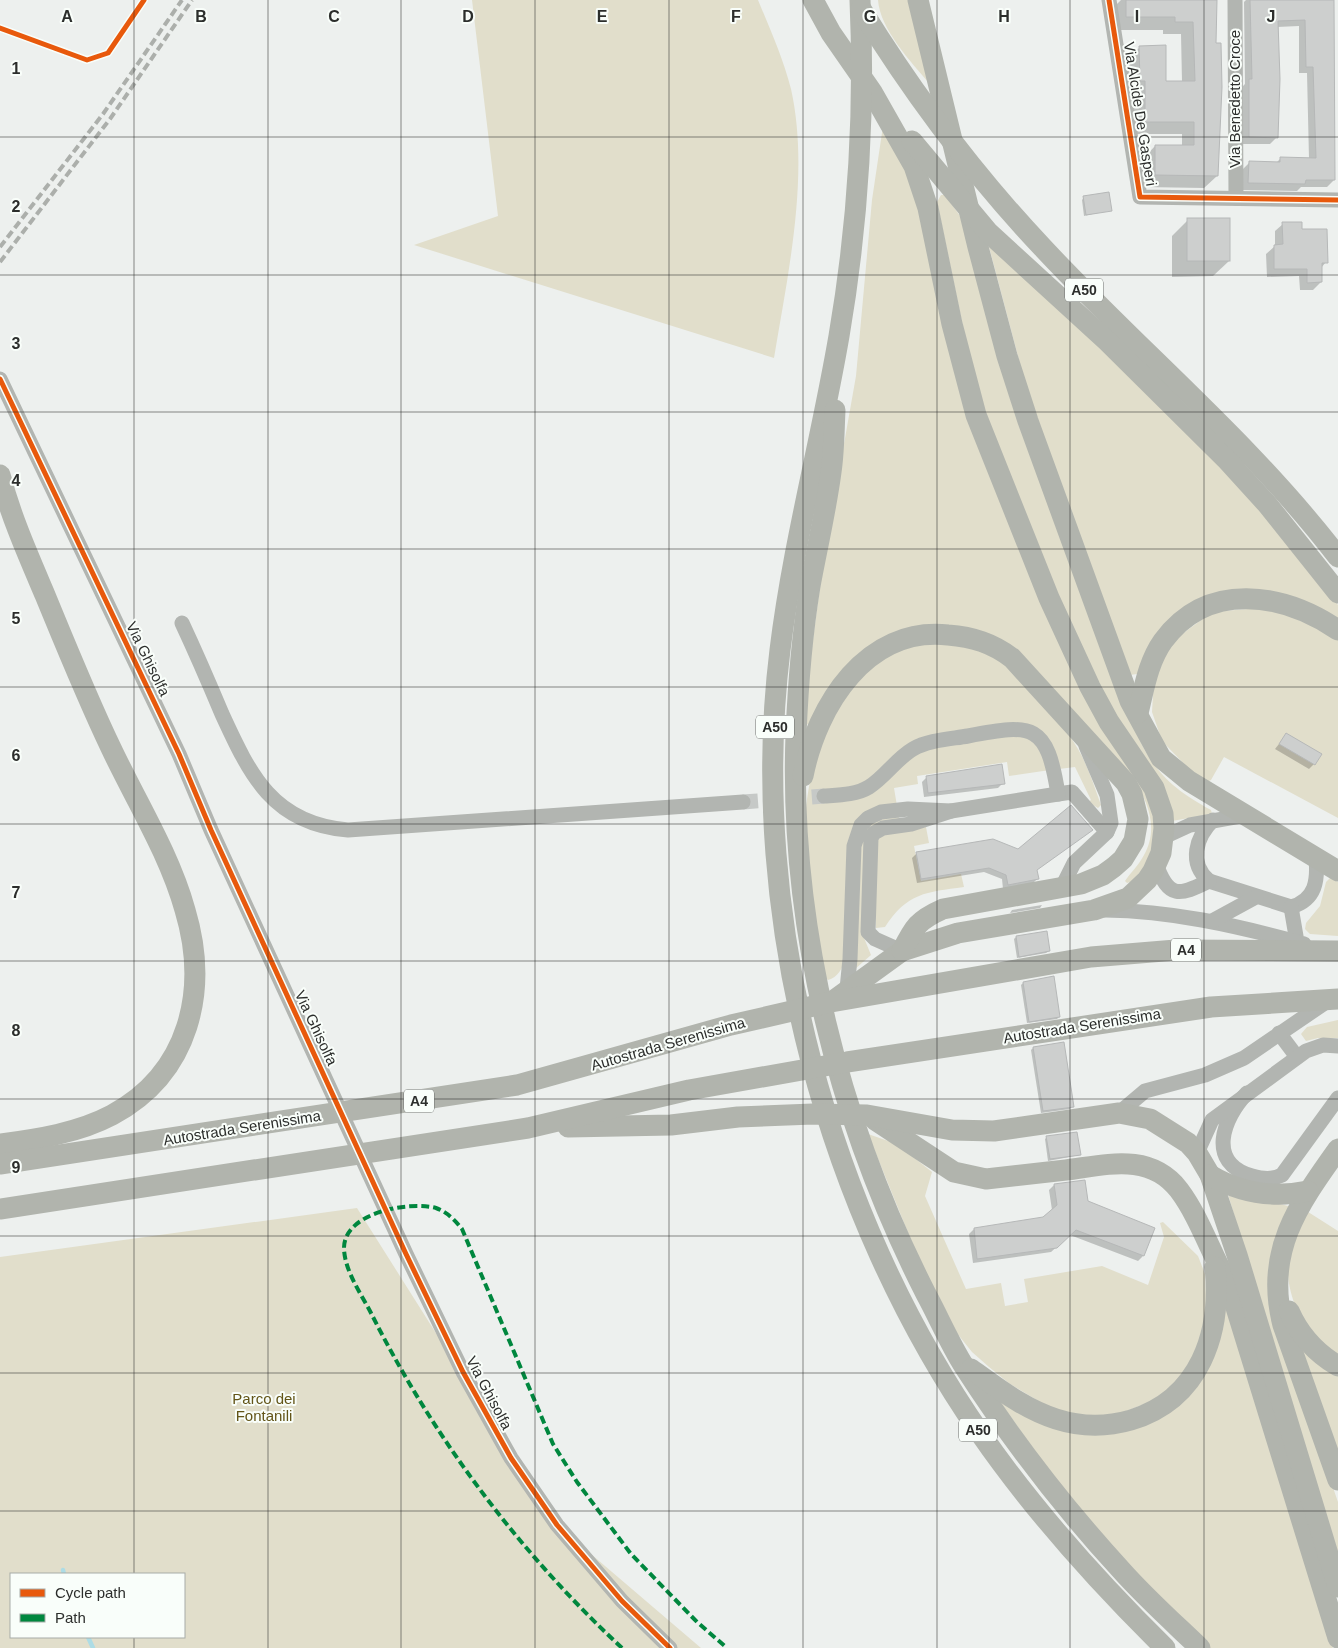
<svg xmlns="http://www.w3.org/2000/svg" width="1338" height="1648" font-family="Helvetica,sans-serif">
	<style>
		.green { fill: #e1decb; fill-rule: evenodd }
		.shadow { fill: #0003 }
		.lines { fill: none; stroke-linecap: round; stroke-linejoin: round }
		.stream { stroke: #addce5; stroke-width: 4.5 }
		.building { fill: #cdcfce; stroke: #b6b8b8 }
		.minor-tunnel { stroke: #c6c9c7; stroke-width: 15; stroke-dasharray: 15 8; stroke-linecap: butt }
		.minor { stroke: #b2b5b1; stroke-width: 15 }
		.highway { stroke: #b1b4ad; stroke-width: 21 }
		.rail { stroke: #acafab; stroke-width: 4; stroke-dasharray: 8 4; stroke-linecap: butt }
		.quiet { stroke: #00873e; stroke-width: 4; stroke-dasharray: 8 4; stroke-linecap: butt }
		.cycleway-casing { stroke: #f9fefa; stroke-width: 8 }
		.cycleway { stroke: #e8590c; stroke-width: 5 }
		.grid { fill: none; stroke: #2c2e2c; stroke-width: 1; stroke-opacity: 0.55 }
		.labels { text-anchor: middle; stroke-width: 4; stroke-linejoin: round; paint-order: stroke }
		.shield { fill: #f9fefa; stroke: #6a6c6a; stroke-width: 1 }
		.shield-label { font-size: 14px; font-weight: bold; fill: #2c2e2c }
		.street-label { font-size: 15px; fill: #2c2e2c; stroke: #f9fefa }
		.park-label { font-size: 15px; fill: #625417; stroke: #f9fefa }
		.grid-label { font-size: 16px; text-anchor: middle; font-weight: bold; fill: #2c2e2c; stroke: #f9fefa; stroke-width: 4; stroke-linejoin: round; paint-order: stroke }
	</style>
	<rect width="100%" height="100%" fill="#edf0ee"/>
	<g class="green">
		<path d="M472 0H758C770 29 783 58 791 89 810 175 788 273 774 358L414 245 498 216Z"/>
		<path d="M878 0H911L930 84C911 62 880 29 878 0Z"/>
		<path d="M883 126 913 182 946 336 1138 777 1156 813 1150 860 1133 881 1127 883 1125 881C1131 872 1139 865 1144 855 1159 828 1148 802 1133 778L1032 667 914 628 810 725 806 724 807 684 824 557 856 376 872 200Z"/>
		<path d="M941 195H945L963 220 1131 721C1150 767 1167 786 1211 810L1212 814 1172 821 1082 654 993 437 971 365 937 202Z"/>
		<path d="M988 243 1061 310 1258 504 1335 600 1338 605V621C1298 597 1278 588 1231 590L1137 674 1130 675 1028 394Z"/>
		<path d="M1271 607 1338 638V818L1224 757 1211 780 1207 782 1188 768 1162 741 1152 712 1154 678 1170 643 1212 612Z"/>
		<path d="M936 642C950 642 963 643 977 648 1017 661 1057 713 1078 749 1088 766 1094 786 1101 805L1098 808 1088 802 1091 800 1075 767 1059 769C1048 739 1042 725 1007 725L923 741 894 757 863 786 850 790 823 792V801C844 799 864 796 881 783 893 773 902 759 916 752 941 740 979 737 1007 732 1036 731 1043 744 1050 770L1009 776 1007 762 917 776 918 784 894 788 897 806C883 808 868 809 858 820 842 837 846 932 845 960 842 969 838 977 828 980L825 977C816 930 807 882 805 834 803 774 833 684 888 654 903 646 919 644 936 642Z"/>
		<path d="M899 817V820L878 825 862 933 871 955 855 969 859 845C865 821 877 819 899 817Z"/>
		<path d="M926 827 929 843 914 846 921 881 961 874 964 887C926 892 907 893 885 927L876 928 875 843 883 834Z"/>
		<path d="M1330 878 1338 882V936L1310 934 1305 929 1306 923 1320 906 1326 882Z"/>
		<path d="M1338 1020V1038H1318L1306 1041 1301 1034 1307 1027Z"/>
		<path d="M868 1134 897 1144 932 1172 925 1196 966 1289 1001 1283 1005 1306 1028 1302 1024 1279 1102 1266 1148 1285 1164 1237 1160 1223 1163 1222 1198 1256 1205 1274 1207 1314 1192 1364 1160 1398 1108 1418 1055 1411 1010 1384 989 1367 972 1352 956 1332 926 1277Z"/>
		<path d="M1227 1191 1288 1206 1289 1209 1269 1265 1268 1300 1338 1502V1562Z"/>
		<path d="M357 1208 557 1525 701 1648H0V1257ZM11 1574H184V1637H11Z"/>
		<path d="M1305 1210 1338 1231V1356C1329 1348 1320 1341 1312 1333 1294 1313 1284 1280 1289 1254 1292 1239 1300 1224 1305 1210Z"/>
		<path d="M1227 1303 1333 1648H1209L1074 1507 996 1396 1037 1420 1157 1418Z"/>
		<path d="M1302 1345 1338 1374V1459L1303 1358Z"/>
	</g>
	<g class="shadow">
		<path d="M1121 0H1215L1217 176 1204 188 1143 187V159L1155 146H1182V134H1133L1132 94H1128L1127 60 1140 47 1165 82H1182L1181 34H1163V30H1114V7Z"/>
		<path d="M1246 0H1332L1334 180 1327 187H1301L1297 191 1242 190 1243 169 1250 162 1276 163 1281 158 1309 159 1307 73H1299V26L1277 27V137L1270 144H1242V87L1245 84 1244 2Z"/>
		<path d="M1084 197 1110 210 1084 216 1082 200Z"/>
		<path d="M1188 220 1229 261 1213 276 1172 277V236Z"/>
		<path d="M1283 224 1301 231 1326 262 1321 268V282L1313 290H1300L1299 276 1267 277 1266 254 1275 246V231Z"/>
		<path d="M1286 735 1314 764 1309 769 1275 749Z"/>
		<path d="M927 777 1003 783 998 788 924 797 922 782Z"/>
		<path d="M917 853 1036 870 1038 878 1033 883 1003 889 1002 879 984 872 917 883 912 858Z"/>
		<path d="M1042 905 1040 908 1010 913 1012 910Z"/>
		<path d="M1046 932 1049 951 1046 953 1017 958 1014 939 1016 937Z"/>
		<path d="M1023 983 1059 1017 1057 1019 1027 1023 1021 985Z"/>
		<path d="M1033 1048 1072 1106 1070 1109 1041 1113 1031 1050Z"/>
		<path d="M1047 1137 1080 1155 1048 1161 1045 1139Z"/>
		<path d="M1054 1185 1087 1202 1143 1256 1138 1261 1070 1235 1051 1252 973 1263 969 1234 974 1229 1043 1218 1052 1210 1049 1190Z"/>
	</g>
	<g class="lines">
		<g class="stream">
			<path d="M63 1570 64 1574"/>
			<path d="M88 1637 93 1648"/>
		</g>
	</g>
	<g class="building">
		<path d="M1126 0H1217L1216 43H1221L1222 87 1218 176 1155 175V145H1194V122H1145V81H1140L1139 46 1166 45V81H1195L1193 22H1175V17H1126Z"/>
		<path d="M1250 0H1334L1335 180H1306L1305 184 1248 183 1249 161 1280 162V157L1316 158 1313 67H1306L1305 20 1278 21 1280 79 1278 138 1249 137V79H1252Z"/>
		<path d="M1109 192 1112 211 1086 215 1083 196Z"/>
		<rect x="1187" y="218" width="43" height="43"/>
		<path d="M1282 222H1302V229H1327L1328 263H1322V282L1307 283V269H1274V245L1283 244Z"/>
		<path d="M1286 733 1322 754 1315 765 1279 744Z"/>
		<path d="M1002 764 1005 784 928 793 926 776Z"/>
		<path d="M1071 805 1093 830 1037 870 1039 879 1008 885 1006 875 989 868 921 879 916 852 993 839 1018 849Z"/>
		<path d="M1047 931 1050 951 1019 957 1016 936Z"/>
		<path d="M1054 976 1060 1017 1029 1022 1023 982Z"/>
		<path d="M1064 1042 1074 1107 1043 1111 1033 1047Z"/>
		<path d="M1077 1132 1081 1155 1050 1159 1046 1136Z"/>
		<path d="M1085 1180 1088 1201 1155 1228 1144 1256 1076 1230 1057 1248 977 1259 974 1228 1043 1217 1057 1205 1054 1184Z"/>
	</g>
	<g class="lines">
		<path class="minor-tunnel" d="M743 802 824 796"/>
		<g class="minor">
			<path d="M1109 0 1140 197 1338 200"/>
			<path d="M1235 0 1236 198"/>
			<path d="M0 379 179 754 211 830 406 1254 463 1372 511 1458 557 1525 622 1601 670 1648"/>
			<path d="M182 623C196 653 209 683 222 714 250 775 273 824 348 830L743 802"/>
			<path d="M1058 794 1072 792 1107 832"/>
			<path d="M824 796C839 795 856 795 869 787 885 777 896 759 913 749 928 740 951 739 968 736 1034 723 1047 724 1058 794L951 811"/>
			<path d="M1164 837 1190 825 1246 815"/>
			<path d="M1156 864C1169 899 1179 896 1209 881L1291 907C1316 900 1318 880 1316 858"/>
			<path d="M1209 881C1188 863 1196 837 1213 820"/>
			<path d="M1062 887 1074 863 1107 832 1111 823 1107 795 1086 746"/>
			<path d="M1291 907 1297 942 1304 944"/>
			<path d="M1105 910C1171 911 1234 925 1297 942"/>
			<path d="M1212 921 1256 897"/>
			<path d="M847 989 850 959 854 846 861 825 868 818 881 812 908 809 951 811 911 824 883 828 874 833 871 838 868 932 875 939 902 951"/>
			<path d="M1279 1033 1297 1057"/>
			<path d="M1247 1093C1223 1118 1206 1163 1252 1176 1263 1179 1272 1180 1282 1175L1338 1098"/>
			<path d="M1119 1113 1145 1091 1205 1075 1244 1058 1329 1000"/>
			<path d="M1197 1153 1212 1120 1306 1051 1323 1045 1338 1046"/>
		</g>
		<g class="highway">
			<path d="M813 0 831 33 872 92 914 166 928 208 952 324 976 415 1049 598 1090 687 1109 722 1154 788 1163 814 1164 828 1161 853 1153 871 1147 880 1128 898 1094 910 958 933 902 951 833 1001"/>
			<path d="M860 0C865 113 858 225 839 336 821 441 793 544 780 650 747 916 828 1214 980 1433 1034 1511 1097 1581 1165 1648"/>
			<path d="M918 0 978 247 1007 356 1028 421 1130 701 1161 758 1189 781 1338 871"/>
			<path d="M861 9C914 95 974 175 1044 249 1141 353 1251 443 1338 557"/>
			<path d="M912 141 988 232 1107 341 1226 459 1267 504 1338 593"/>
			<path d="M835 410C834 431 834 452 831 472 826 510 817 548 810 586 802 635 798 685 796 735 789 927 839 1123 926 1294 939 1318 950 1344 964 1366 1011 1439 1064 1508 1122 1571 1146 1598 1174 1623 1200 1648"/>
			<path d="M0 475C11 517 28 555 45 595 66 646 87 698 111 748 136 801 169 853 185 910 209 990 190 1073 112 1115 78 1133 38 1139 0 1144"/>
			<path d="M1138 713C1144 689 1148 662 1163 641 1208 580 1283 593 1338 630"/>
			<path d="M803 776C817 705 867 626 948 635 973 637 992 643 1012 658L1126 783 1132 794 1138 819 1134 841 1123 859 1114 867 1103 875 1081 884 943 909C918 920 914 927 902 951"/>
			<path d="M875 1120 954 1172 986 1179C1012 1176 1039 1173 1066 1170 1106 1165 1150 1152 1179 1190 1200 1218 1211 1254 1229 1285L1338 1638"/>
			<path d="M568 1127 671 1125 738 1117 813 1114 867 1115 952 1130 994 1131 1119 1113 1150 1119 1188 1143 1197 1153 1210 1175 1237 1255 1338 1587"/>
			<path d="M1338 1149C1298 1205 1264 1252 1283 1325L1338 1480"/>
			<path d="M0 1164 517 1085 731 1025 831 1002 1091 957 1176 950 1338 951"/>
			<path d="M1210 1175C1240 1193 1274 1198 1308 1191"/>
			<path d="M0 1209 528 1128 689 1090 847 1062 1211 1007 1338 999"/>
			<path d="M1289 1311C1299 1334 1316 1353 1338 1366"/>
			<path d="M971 1369C998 1388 1024 1409 1056 1419 1081 1427 1107 1427 1131 1420 1200 1399 1222 1333 1215 1267"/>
		</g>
		<g class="rail">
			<path d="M0 247 103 114 182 0"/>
			<path d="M0 262 110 119 192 0"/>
		</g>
		<path class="quiet" d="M622 1648C520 1553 435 1440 372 1315 362 1295 345 1272 344 1249 343 1212 410 1201 436 1208 447 1212 455 1220 462 1229L553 1444 577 1482 631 1554 697 1622 727 1648"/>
		<defs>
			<g id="cycleway">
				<path d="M1109 0 1140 197 1338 200"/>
				<path d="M0 28 87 60 108 53 144 0"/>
				<path d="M0 379 179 754 211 830 406 1254 463 1372 511 1458 557 1525 622 1601 670 1648"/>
			</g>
		</defs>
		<use href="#cycleway" class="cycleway-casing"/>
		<use href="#cycleway" class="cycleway"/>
	</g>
	<path class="grid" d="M134 0V1574M268 0V1648M401 0V1648M535 0V1648M669 0V1648M803 0V1648M937 0V1648M1070 0V1648M1204 0V1648M0 137H1338M0 275H1338M0 412H1338M0 549H1338M0 687H1338M0 824H1338M0 961H1338M0 1099H1338M0 1236H1338M0 1373H1338M0 1511H1338M134 1637V1648"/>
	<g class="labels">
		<g class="shield">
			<rect x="1065" y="278.5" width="38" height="23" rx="4"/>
			<rect x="756" y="715.5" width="38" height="23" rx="4"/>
			<rect x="1171" y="938.5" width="30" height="23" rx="4"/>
			<rect x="404" y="1089.5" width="30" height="23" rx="4"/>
			<rect x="959" y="1418.5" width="38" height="23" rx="4"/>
		</g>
		<g class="shield-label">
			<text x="1084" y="295">A50</text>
			<text x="775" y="732">A50</text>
			<text x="1186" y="955">A4</text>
			<text x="419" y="1106">A4</text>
			<text x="978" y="1435">A50</text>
		</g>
		<g class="street-label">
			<text transform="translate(1235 99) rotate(-90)" y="5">Via Benedetto Croce</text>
			<text transform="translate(1140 114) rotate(81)" y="5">Via Alcide De Gasperi</text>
			<text transform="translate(148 659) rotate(64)" y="5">Via Ghisolfa</text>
			<text transform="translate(1082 1026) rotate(-9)" y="5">Autostrada Serenissima</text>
			<text transform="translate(316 1028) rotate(65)" y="5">Via Ghisolfa</text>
			<text transform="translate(668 1044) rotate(-16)" y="5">Autostrada Serenissima</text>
			<text transform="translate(242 1128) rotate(-9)" y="5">Autostrada Serenissima</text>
			<text transform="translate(489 1393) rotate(62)" y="5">Via Ghisolfa</text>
		</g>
		<g class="park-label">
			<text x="264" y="1404">Parco dei<tspan x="264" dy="17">Fontanili</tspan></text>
		</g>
	</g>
	<g class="grid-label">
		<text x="67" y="22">A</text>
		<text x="201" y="22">B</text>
		<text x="334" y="22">C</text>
		<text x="468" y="22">D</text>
		<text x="602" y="22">E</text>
		<text x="736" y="22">F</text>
		<text x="870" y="22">G</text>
		<text x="1004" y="22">H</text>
		<text x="1137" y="22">I</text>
		<text x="1271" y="22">J</text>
		<text x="16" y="74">1</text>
		<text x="16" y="212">2</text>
		<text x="16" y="349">3</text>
		<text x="16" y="486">4</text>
		<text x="16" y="624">5</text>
		<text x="16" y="761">6</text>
		<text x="16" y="898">7</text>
		<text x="16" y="1036">8</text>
		<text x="16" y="1173">9</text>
	</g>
	<rect x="10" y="1573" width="175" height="65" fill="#f9fefa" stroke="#a7aba8"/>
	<rect x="20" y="1589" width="25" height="8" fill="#e8590c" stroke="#a7aba8"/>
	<text x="55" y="1598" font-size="15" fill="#2c2e2c">Cycle path</text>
	<rect x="20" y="1614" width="25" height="8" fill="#00873e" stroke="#a7aba8"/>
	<text x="55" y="1623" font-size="15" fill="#2c2e2c">Path</text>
</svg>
